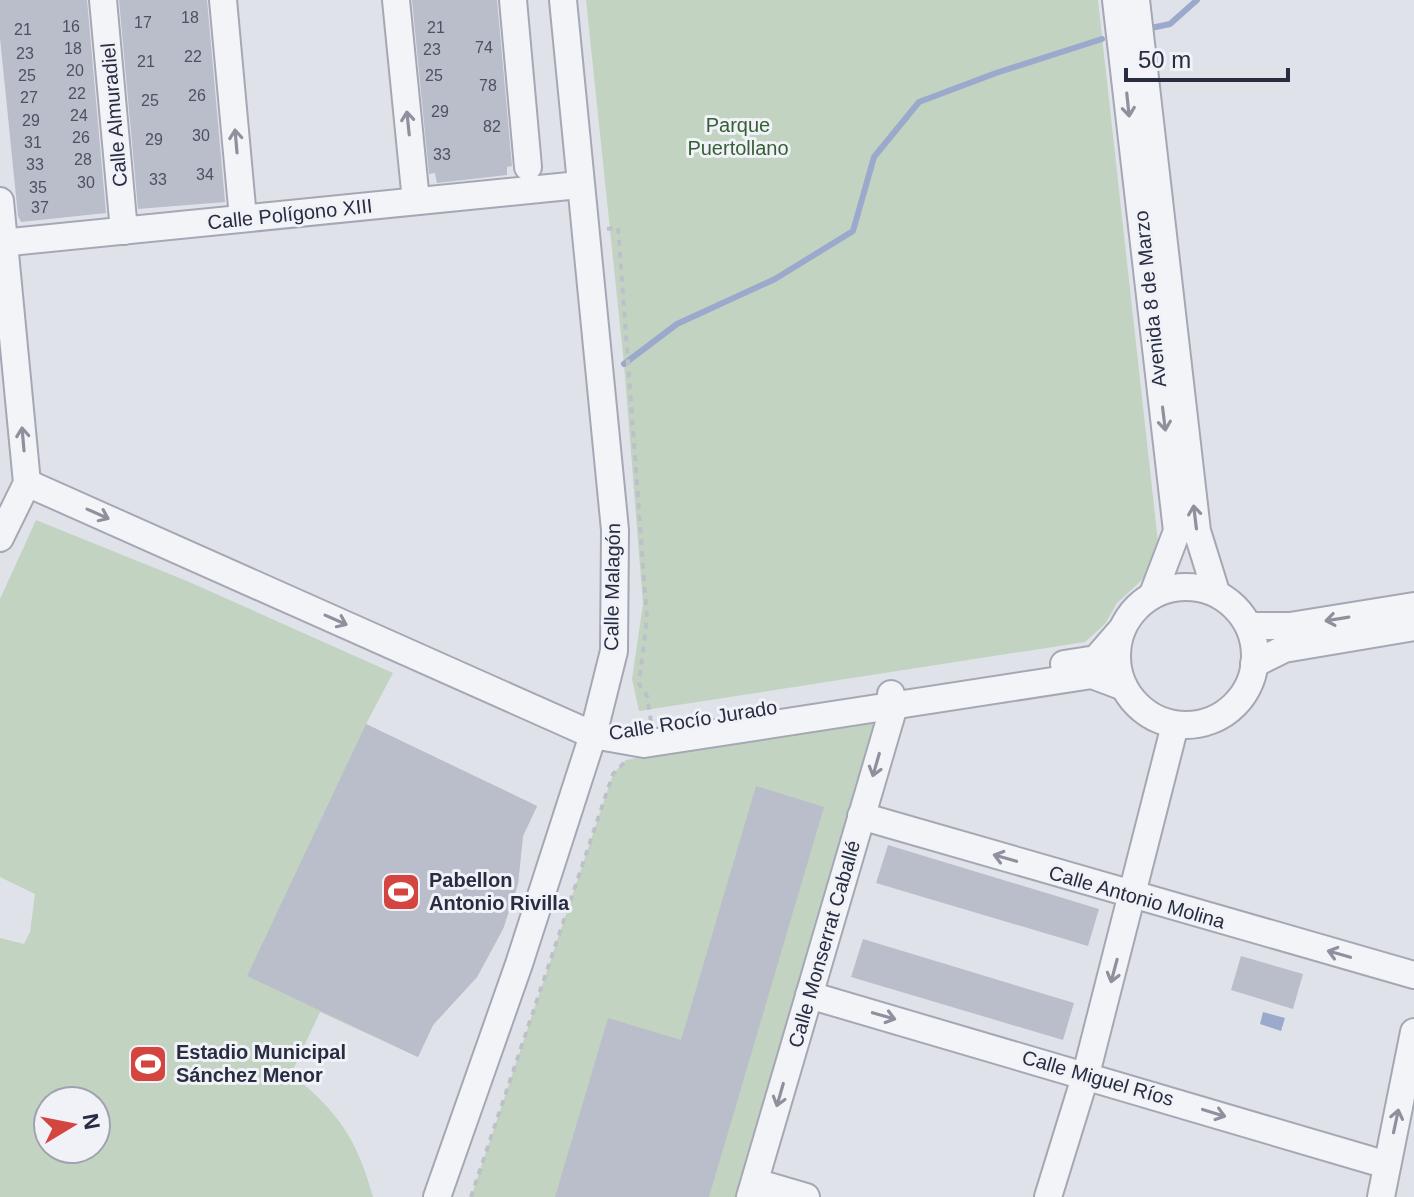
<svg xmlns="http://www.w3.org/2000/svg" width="1414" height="1197" font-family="Arial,sans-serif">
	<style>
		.green { fill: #c2d4c1; fill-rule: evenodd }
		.water { fill: #9aa9cc }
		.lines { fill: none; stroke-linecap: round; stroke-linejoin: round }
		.stream { stroke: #9aa9cc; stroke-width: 6 }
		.building { fill: #babdca }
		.minor-casing { stroke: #a5a8b4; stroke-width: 30 }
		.path { stroke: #bec0c9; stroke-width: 4; stroke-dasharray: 6 6; stroke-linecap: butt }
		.minor { stroke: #f3f4f8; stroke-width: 26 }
		.oneway { stroke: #8e909d }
		.labels { text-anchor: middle; stroke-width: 6; stroke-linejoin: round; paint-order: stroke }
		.number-label { font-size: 16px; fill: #4c5164 }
		.street-label { font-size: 20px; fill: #282d42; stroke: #f0f2f7 }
		.park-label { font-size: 20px; fill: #355f35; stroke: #f0f2f7 }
		.poi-label { font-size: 20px; font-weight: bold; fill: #282d42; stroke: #f0f2f7; text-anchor: start }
	</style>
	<rect width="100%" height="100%" fill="#e0e2ea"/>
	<g class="green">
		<path d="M586 0H1098L1159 551 1144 578 1117 603 1105 624 1085 642 639 711 632 679 643 604 624 364ZM816 253 696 323 815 253Z"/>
		<path d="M36 520 187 581 393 673 366 724 537 806 523 836 518 884 503 929 477 977 433 1025 418 1057 320 1012 291 1074C338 1111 357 1139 373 1197H0V938L24 944 30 932 35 894 0 877V599ZM48 1101H96V1149H48Z"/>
		<path d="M894 706 750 1197H471L613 774 626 760Z"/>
	</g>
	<path class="water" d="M1263 1012 1285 1018 1281 1031 1260 1024Z"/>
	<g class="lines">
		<g class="stream">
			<path d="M1151 28 1170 24 1197 0"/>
			<path d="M624 364 677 324 775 279 853 231 874 157 919 102 996 73 1102 39"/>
		</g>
	</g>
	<g class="building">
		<path d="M0 0H87L106 213 21 222 18 216 0 38Z"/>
		<path d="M119 0H207L225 202 138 209Z"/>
		<path d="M412 0H497L512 166 507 167V175L437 183 435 173 429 174Z"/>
		<path d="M366 724 537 806 523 836 518 884 503 929 477 977 433 1025 418 1057 247 976Z"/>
		<path d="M756 786 824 807 709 1197H555L608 1018 681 1040Z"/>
		<path d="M888 845 1099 909 1088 946 876 883Z"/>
		<path d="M863 939 1074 1003 1063 1040 851 977Z"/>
		<path d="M1241 956 1303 974 1293 1009 1231 990Z"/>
	</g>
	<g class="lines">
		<defs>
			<g id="minor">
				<path d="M103 0 124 231"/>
				<path d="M223 0 243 218"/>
				<path d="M396 0 416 201"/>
				<path d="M513 0 528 167"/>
				<path d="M1116 0 1177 531 1153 594"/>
				<path d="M1136 0 1197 531 1216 592"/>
				<path d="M0 201 27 483 0 538"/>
				<path d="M0 243 579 185"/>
				<path d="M27 483 593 735 644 744 1092 675 1124 687"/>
				<circle cx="1186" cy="656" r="69"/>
				<path d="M1249 626H1290L1414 606"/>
				<path d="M1064 664 1096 659 1122 629"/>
				<path d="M1254 664 1284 649 1414 627"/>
				<path d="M861 816 1414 975"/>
				<path d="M809 995 1387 1165"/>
				<path d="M755 1182 806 1197"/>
				<path d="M437 1197 519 964 593 735 614 651 615 530 563 0"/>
				<path d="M750 1197 894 706 891 694"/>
				<path d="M1048 1197 1086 1074 1175 725"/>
				<path d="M1381 1197 1414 1032"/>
			</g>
		</defs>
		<use href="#minor" class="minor-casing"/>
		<g class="path">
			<path d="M607 229 618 227 647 619 639 684 647 696 651 722"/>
			<path d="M471 1197 613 774 624 763"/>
		</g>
		<use href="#minor" class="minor"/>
	</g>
	<defs><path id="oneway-shaft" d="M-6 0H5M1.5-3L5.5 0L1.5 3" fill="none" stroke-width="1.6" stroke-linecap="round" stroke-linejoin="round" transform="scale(2)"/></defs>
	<g class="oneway">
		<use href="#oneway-shaft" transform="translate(1128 105) rotate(84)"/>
		<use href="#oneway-shaft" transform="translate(408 123) rotate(-96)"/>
		<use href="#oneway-shaft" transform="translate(236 141) rotate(-95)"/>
		<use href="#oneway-shaft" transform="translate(1164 419) rotate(83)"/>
		<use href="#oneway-shaft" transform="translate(23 439) rotate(-95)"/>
		<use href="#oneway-shaft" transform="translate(98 514) rotate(24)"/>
		<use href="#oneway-shaft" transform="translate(1195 517) rotate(-97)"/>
		<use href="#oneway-shaft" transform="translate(1337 619) rotate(171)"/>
		<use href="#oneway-shaft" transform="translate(336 620) rotate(24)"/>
		<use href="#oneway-shaft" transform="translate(876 765) rotate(106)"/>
		<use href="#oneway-shaft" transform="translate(1005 858) rotate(-164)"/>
		<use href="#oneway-shaft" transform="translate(1339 954) rotate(-164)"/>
		<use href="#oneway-shaft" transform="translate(1114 971) rotate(105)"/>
		<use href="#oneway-shaft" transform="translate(884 1016) rotate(16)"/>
		<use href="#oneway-shaft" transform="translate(780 1095) rotate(106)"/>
		<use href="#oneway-shaft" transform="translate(1214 1113) rotate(17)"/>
		<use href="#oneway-shaft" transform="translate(1396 1121) rotate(-78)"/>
	</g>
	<defs>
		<symbol id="stadium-square" viewBox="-11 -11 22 22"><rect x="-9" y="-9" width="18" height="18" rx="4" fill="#d44540" stroke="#f0f2f7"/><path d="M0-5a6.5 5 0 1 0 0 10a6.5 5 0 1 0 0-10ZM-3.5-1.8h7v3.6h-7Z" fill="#fff"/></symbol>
	</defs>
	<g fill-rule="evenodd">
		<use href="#stadium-square" x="379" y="870" width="44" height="44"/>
		<use href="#stadium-square" x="126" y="1042" width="44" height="44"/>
	</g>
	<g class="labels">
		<g class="number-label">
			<text x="190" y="23">18</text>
			<text x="143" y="28">17</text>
			<text x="71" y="32">16</text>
			<text x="436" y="33">21</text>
			<text x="23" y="35">21</text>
			<text x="484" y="53">74</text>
			<text x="73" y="54">18</text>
			<text x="432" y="55">23</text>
			<text x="25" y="59">23</text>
			<text x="193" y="62">22</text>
			<text x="146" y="67">21</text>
			<text x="75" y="76">20</text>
			<text x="27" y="81">25</text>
			<text x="434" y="81">25</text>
			<text x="488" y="91">78</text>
			<text x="77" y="99">22</text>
			<text x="197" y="101">26</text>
			<text x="29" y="103">27</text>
			<text x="150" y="106">25</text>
			<text x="440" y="117">29</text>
			<text x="79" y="121">24</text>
			<text x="31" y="126">29</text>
			<text x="492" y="132">82</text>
			<text x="201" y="141">30</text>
			<text x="81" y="143">26</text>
			<text x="154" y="145">29</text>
			<text x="33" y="148">31</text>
			<text x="442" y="160">33</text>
			<text x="83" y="165">28</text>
			<text x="35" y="170">33</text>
			<text x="205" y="180">34</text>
			<text x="158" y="185">33</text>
			<text x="86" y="188">30</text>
			<text x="38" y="193">35</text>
			<text x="40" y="213">37</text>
		</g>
		<g class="street-label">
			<text transform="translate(114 115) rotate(-95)" y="7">Calle Almuradiel</text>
			<text transform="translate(290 214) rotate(-6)" y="7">Calle Polígono XIII</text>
			<text transform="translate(1150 299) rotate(-96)" y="7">Avenida 8 de Marzo</text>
			<text transform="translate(612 587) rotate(-89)" y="7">Calle Malagón</text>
			<text transform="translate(693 720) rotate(-9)" y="7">Calle Rocío Jurado</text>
			<text transform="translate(1137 897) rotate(16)" y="7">Calle Antonio Molina</text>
			<text transform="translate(824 944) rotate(-74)" y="7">Calle Monserrat Caballé</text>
			<text transform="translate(1098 1078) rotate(16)" y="7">Calle Miguel Ríos</text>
		</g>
		<g class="park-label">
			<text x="738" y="132">Parque<tspan x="738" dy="23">Puertollano</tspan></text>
		</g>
		<g class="poi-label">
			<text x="429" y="887">Pabellon<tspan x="429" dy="23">Antonio Rivilla</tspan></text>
			<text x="176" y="1059">Estadio Municipal<tspan x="176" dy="23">Sánchez Menor</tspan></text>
		</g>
	</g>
	<g transform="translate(72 1125) rotate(80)"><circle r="38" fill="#f0f2f7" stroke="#a0a3af" stroke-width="2"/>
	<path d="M0-6L14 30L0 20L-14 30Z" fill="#d44540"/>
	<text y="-12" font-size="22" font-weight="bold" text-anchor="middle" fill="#282d42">N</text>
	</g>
	<path d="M1126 68v12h162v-12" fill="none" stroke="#282d42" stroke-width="4"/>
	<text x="1138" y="68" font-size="24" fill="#282d42" stroke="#f0f2f7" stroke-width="6" paint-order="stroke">50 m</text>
</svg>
